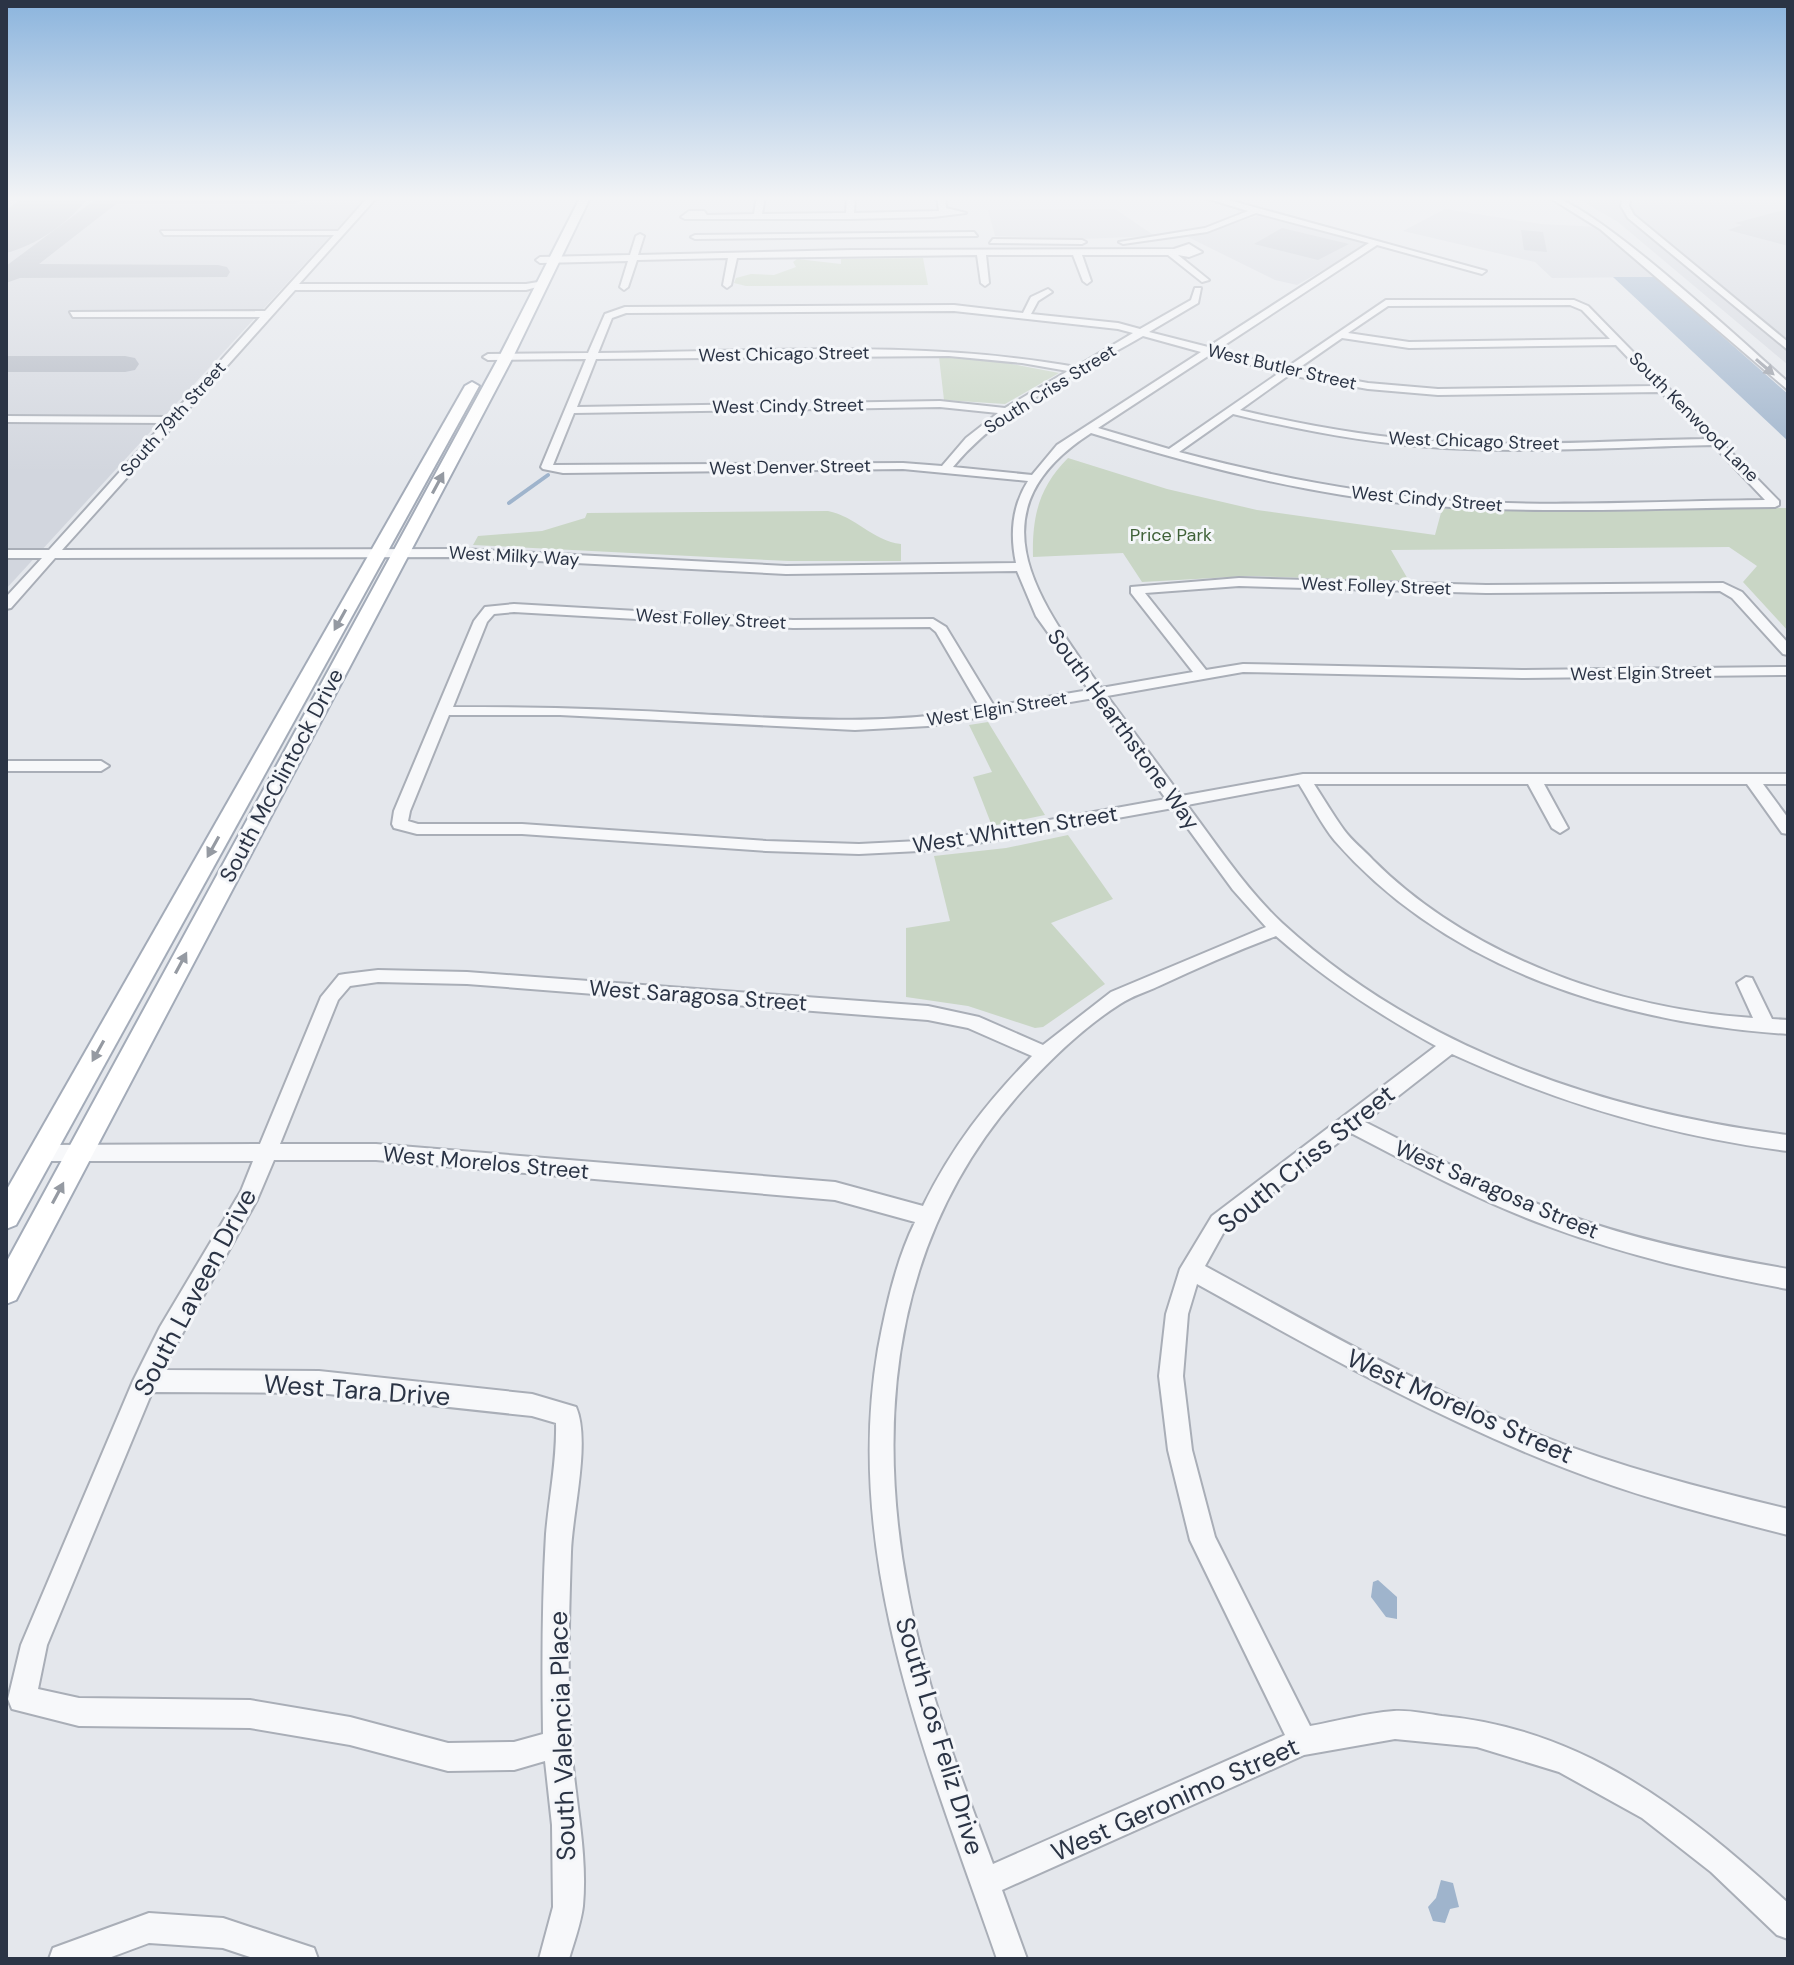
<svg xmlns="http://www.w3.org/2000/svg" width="1794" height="1965" font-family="'DM Sans',sans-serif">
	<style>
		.built { fill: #d2d6de }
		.green { fill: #c9d6c5 }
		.water { fill: #9fb4cc }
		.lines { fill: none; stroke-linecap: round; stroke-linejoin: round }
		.stream { stroke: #9fb4cc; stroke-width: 4 }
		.taxiway { fill: #b0b6c1; fill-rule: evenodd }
		.runway { fill: #b0b6c1; fill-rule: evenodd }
		.building { fill: #bbc0ca }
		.minor-casing { stroke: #a9aeb7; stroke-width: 4 }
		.major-casing { stroke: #a3abb8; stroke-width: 4 }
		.minor { fill: #f7f8fa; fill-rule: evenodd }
		.major { fill: #fff; fill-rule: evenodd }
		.oneway { fill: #9196a0 }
		.oneway2 { fill: #959aa2 }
		.labels { text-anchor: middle; stroke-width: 6; stroke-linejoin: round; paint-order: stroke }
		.far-street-label { font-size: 18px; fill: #2b3445; stroke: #f4f6f9 }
		.far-park-label { font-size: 18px; fill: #3f6138; stroke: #f4f6f9 }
		.street-label { font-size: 22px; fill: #2b3445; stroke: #f4f6f9 }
		.near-street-label { font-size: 26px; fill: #2b3445; stroke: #f4f6f9 }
	</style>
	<rect width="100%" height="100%" fill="#e4e7ec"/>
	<g class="built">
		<path d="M6 197H366L6 589Z"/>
		<path d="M1575 197H1788V365L1618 222Z"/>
		<path d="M1115 209 1155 236 1082 239 995 236 988 210Z"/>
		<path d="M1445 209 1541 224 1598 227 1655 277 1552 278 1535 262 1403 231Z"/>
		<path d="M1258 216 1355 240 1367 245 1297 285 1275 280 1188 237Z"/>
	</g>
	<g class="green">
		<path d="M923 258 928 285 746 286 734 283 736 278 751 274 774 275 796 267 793 262 797 259 841 264V259Z"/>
		<path d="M939 357 991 360 1059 373 1005 404 944 400Z"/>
		<path d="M1068 458 1167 489 1257 510 1435 535 1442 509 1788 508V631L1743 582 1757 566 1729 547 1391 550 1409 581 1249 576 1142 582 1123 553 1033 557C1032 516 1039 487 1068 458Z"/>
		<path d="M828 511C855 516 873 541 901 544V561H789L473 545 478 536 542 531 585 518 587 513Z"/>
		<path d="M988 722 1045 815 992 826 973 777 992 772 969 725Z"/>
		<path d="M1068 835 1113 899 1051 923 1105 984 1043 1027 1035 1028 968 1006 906 997V928L950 921 934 856 1006 848Z"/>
	</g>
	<g class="water">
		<path d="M1613 277H1655L1788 394V441Z"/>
		<path d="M1378 1580 1397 1597V1619L1386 1617 1371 1597 1373 1582Z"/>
		<path d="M1441 1880 1453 1883 1459 1907 1450 1909 1445 1923 1433 1921 1428 1907 1436 1898Z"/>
	</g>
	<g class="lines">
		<path class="stream" d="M509 503 548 475"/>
		<g class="taxiway">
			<path d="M6 196H19L6 204Z"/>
			<path d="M100 196H304L305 198 294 204H116L39 264 218 265 227 267 230 272 227 277 20 278 6 283V266Z"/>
			<path d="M6 356H125L135 358 139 364 135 370 125 372H6Z"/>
		</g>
		<path class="runway" d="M26 196H89C71 222 35 246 6 253V210Z"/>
	</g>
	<g class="building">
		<path d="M1788 209V246L1728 230 1742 225 1735 223Z"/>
		<path d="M1282 228 1349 244 1318 260 1254 244Z"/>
		<path d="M1521 230 1543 232 1547 252 1524 250Z"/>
	</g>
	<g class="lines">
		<defs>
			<g id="minor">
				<path d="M369 196H378L299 284H526L544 281 548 284 526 290H295L62 550 460 549 786 566 1016 563C1010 535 1012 506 1028 481L903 469 563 473 543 469 541 467 586 359 488 360 483 357 488 354 588 353 605 314 625 307 954 305 1023 313 1031 297 1048 289 1052 292 1038 301 1031 314 1118 323 1140 329 1191 300 1195 288H1201L1198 303 1149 332 1208 347 1369 243 1256 213 1207 232 1123 244 1119 242 1205 228 1248 211 1199 196H1214L1486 271 1482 274 1377 245 1217 350 1286 368 1386 300H1574L1588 306 1718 439 1723 440V444L1779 501V505L1775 507C1653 508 1531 515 1410 504 1301 493 1194 465 1091 433 970 511 1038 600 1101 688L1193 672 1131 593V587L1239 578 1486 585 1723 583 1742 592 1788 643V655L1783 654 1732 598 1720 591 1486 593 1239 586 1145 593 1206 670 1243 664 1522 670 1788 667V675L1522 678 1243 672 1107 696 1181 796 1303 774H1788V784H1763L1788 818V834L1782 833 1747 784H1544L1568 828 1560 833 1552 828 1528 784H1314C1324 799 1333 815 1344 830 1352 841 1364 850 1373 860 1470 957 1618 1009 1753 1018L1737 983 1746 977 1752 978 1772 1019 1788 1020V1034C1622 1023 1449 971 1335 841 1321 824 1311 803 1299 784L1187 805C1217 845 1245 888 1282 923 1420 1050 1606 1112 1788 1135V1151C1670 1136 1561 1104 1452 1054L1365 1122C1430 1155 1495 1189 1564 1214 1636 1240 1712 1256 1788 1269V1289C1707 1274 1628 1256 1550 1227 1481 1202 1416 1167 1351 1133L1226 1228 1205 1266C1315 1326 1425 1389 1542 1436 1622 1468 1705 1489 1788 1509V1535C1713 1516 1638 1497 1567 1469 1437 1419 1318 1351 1197 1284L1188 1314 1183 1376 1192 1450 1215 1537 1310 1726C1338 1721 1366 1713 1394 1711 1410 1710 1427 1714 1442 1716 1584 1729 1687 1811 1788 1903V1939L1777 1935 1711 1872 1642 1818 1559 1772 1477 1747 1395 1739 1304 1755 1002 1890 1027 1959H997C929 1762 842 1561 878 1349 886 1306 896 1261 915 1222L835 1200 376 1160H274L257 1200 162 1370 319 1371 532 1394 576 1407C591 1441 572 1514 571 1552 569 1615 567 1679 571 1742 574 1796 588 1851 583 1906 581 1923 574 1942 569 1959H539L553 1907 552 1825 545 1761 514 1770 448 1771 350 1745 250 1728 79 1726 12 1709 8 1699 21 1645 133 1381 160 1327 241 1191 253 1161H42L35 1159 32 1153 35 1147 42 1145 260 1144 321 997 339 975 345 974 378 970 467 972 928 1006 979 1017 1043 1045 1111 992 1266 927 1233 890 1173 808 939 850 859 854 766 851 522 834H417L394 828 392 824 394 811 474 621 485 607 514 604 793 620 933 619 946 627 994 706 1089 690 1036 616 1017 571 786 574 460 557 55 558 11 608 6 609V597L42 558H6V550H49L164 423 6 422V416L170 417 260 317H73L70 312 265 311 334 235H164L161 231H338ZM1570 305 1582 310 1610 339 1409 342 1348 333 1388 306ZM954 311 1118 329 1133 333 1076 367C921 339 755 352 598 353L612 318 626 313ZM1143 336 1201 352 1057 445 1032 475 953 467C1002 408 1077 374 1143 336ZM1342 338 1409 348 1616 345 1655 386 1438 389 1368 383 1296 370ZM1211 354 1279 373 1169 449 1098 428ZM949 356 1022 363 1068 371 1005 408 940 401 577 407 596 359ZM1289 375 1368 389 1438 395 1661 392 1707 439C1619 440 1532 447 1444 442 1375 438 1307 426 1240 410ZM940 407 998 413 966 438 942 466 903 463 553 465 574 413ZM1233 414C1303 431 1372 444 1444 448 1533 453 1623 447 1713 445L1765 500C1662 501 1558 507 1455 501 1361 494 1270 476 1179 452ZM514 612 793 628 930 627 936 632 981 709C881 726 796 719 696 714 615 709 534 707 453 707L487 622 494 614ZM1094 698 1166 799 939 840 859 844 766 841 522 824H418L408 821 410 811 449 715H560L855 730 928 726ZM1276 936C1326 980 1378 1014 1436 1046L1212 1216 1180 1269 1166 1314 1159 1376 1168 1450 1190 1540 1285 1735 993 1864C960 1775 925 1685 908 1592 873 1407 897 1225 1029 1083 1056 1054 1087 1025 1120 1004 1132 996 1146 992 1159 986 1197 968 1236 951 1276 936ZM378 982 467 984 928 1020 968 1028 1032 1056C986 1103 952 1147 923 1206L835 1182 376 1144H280L338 1000 350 986ZM152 1392 319 1393 532 1416 556 1423C557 1461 549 1497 546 1534 542 1601 542 1667 543 1734L514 1742 448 1743 350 1717 250 1700 79 1698 38 1689 47 1645Z"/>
				<path d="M757 196H765L762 214 846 213 847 196H855L854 213 939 211 937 196H945L946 208 966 213 933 217 850 219H685L681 217 689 211H704L707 215 754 214Z"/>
				<path d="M1547 196C1587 196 1749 348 1788 382V390L1600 229Z"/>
				<path d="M1623 196H1631L1629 206 1634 215 1788 342V350L1628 218 1621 206Z"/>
				<path d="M974 232 977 236 695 239 691 237 695 235Z"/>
				<path d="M640 234 644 236 638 255 852 250 1174 249 1189 244 1202 252 1189 257 1178 255 1209 280 1202 282 1168 255H1082L1091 281 1087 284 1083 281 1073 255H986L989 283 985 286 981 283 977 255 737 258 731 285 727 288 723 285 728 258 637 260 628 287 624 290 620 287 628 261 540 263 536 260 540 257 630 255 636 236Z"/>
				<path d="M993 239 1082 240 1086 242 1082 244 990 243Z"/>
				<path d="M6 761H101L109 766 101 771H6Z"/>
				<path d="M149 1913 223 1918 314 1948 318 1959H256L223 1948 149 1943 106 1959H49L53 1948Z"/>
			</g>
			<g id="major">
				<path d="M581 196H591L513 357 16 1300 6 1304V1263L499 357Z"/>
				<path d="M472 382 479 386 16 1225 6 1229V1191L465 386Z"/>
			</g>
		</defs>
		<use href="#minor" class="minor-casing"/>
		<use href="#major" class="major-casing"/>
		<use href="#minor" class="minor"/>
		<use href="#major" class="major"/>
	</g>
	<defs><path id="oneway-solid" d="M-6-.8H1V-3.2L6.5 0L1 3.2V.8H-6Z" transform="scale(2)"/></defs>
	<use class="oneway" href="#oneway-solid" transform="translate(1765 367) rotate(41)"/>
	<g class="oneway2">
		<use href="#oneway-solid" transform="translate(438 483) rotate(-62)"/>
		<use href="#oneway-solid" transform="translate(340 620) rotate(119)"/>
		<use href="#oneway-solid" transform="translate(213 847) rotate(119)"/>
		<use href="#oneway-solid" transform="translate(181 963) rotate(-62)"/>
		<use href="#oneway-solid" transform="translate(98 1051) rotate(119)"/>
		<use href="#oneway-solid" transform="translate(58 1193) rotate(-62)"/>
	</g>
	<linearGradient id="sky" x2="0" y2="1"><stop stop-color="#8bb4dd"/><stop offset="0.42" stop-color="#f3f4f6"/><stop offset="1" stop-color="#f3f4f6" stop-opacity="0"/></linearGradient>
	<rect width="1794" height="472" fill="url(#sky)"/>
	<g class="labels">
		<g class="far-street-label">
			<text transform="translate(784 354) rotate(-1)" y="6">West Chicago Street</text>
			<text transform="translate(1282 367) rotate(13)" y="6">West Butler Street</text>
			<text transform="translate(1050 389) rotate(-32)" y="6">South Criss Street</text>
			<text transform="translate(788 406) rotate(-1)" y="6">West Cindy Street</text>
			<text transform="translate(1694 417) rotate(45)" y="6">South Kenwood Lane</text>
			<text transform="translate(173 419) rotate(-48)" y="6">South 79th Street</text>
			<text transform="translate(1474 441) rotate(2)" y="6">West Chicago Street</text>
			<text transform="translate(790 467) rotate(-1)" y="6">West Denver Street</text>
			<text transform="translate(1427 499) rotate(5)" y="6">West Cindy Street</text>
			<text transform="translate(514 556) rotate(3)" y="6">West Milky Way</text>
			<text transform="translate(1376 586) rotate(2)" y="6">West Folley Street</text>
			<text transform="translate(711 619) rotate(3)" y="6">West Folley Street</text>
			<text transform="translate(1641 673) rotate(-1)" y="6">West Elgin Street</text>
			<text transform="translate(997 709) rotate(-9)" y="6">West Elgin Street</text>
		</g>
		<g class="far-park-label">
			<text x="1171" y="541">Price Park</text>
		</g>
		<g class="street-label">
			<text transform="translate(1124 729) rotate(54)" y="8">South Hearthstone Way</text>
			<text transform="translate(281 775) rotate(-62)" y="8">South McClintock Drive</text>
			<text transform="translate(1015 829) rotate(-9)" y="8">West Whitten Street</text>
			<text transform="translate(698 995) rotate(4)" y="8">West Saragosa Street</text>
			<text transform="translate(486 1162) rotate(5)" y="8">West Morelos Street</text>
			<text transform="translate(1497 1189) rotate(23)" y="8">West Saragosa Street</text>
		</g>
		<g class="near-street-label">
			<text transform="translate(1306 1159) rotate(-39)" y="9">South Criss Street</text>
			<text transform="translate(195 1292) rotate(-62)" y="9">South Laveen Drive</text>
			<text transform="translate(357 1390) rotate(4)" y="9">West Tara Drive</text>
			<text transform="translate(1460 1406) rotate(24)" y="9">West Morelos Street</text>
			<text transform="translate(562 1736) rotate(-92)" y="9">South Valencia Place</text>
			<text transform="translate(940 1736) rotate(73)" y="9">South Los Feliz Drive</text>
			<text transform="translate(1175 1799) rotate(-24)" y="9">West Geronimo Street</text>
		</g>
	</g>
	<rect width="1794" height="1965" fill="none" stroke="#2b3445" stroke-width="16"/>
</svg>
